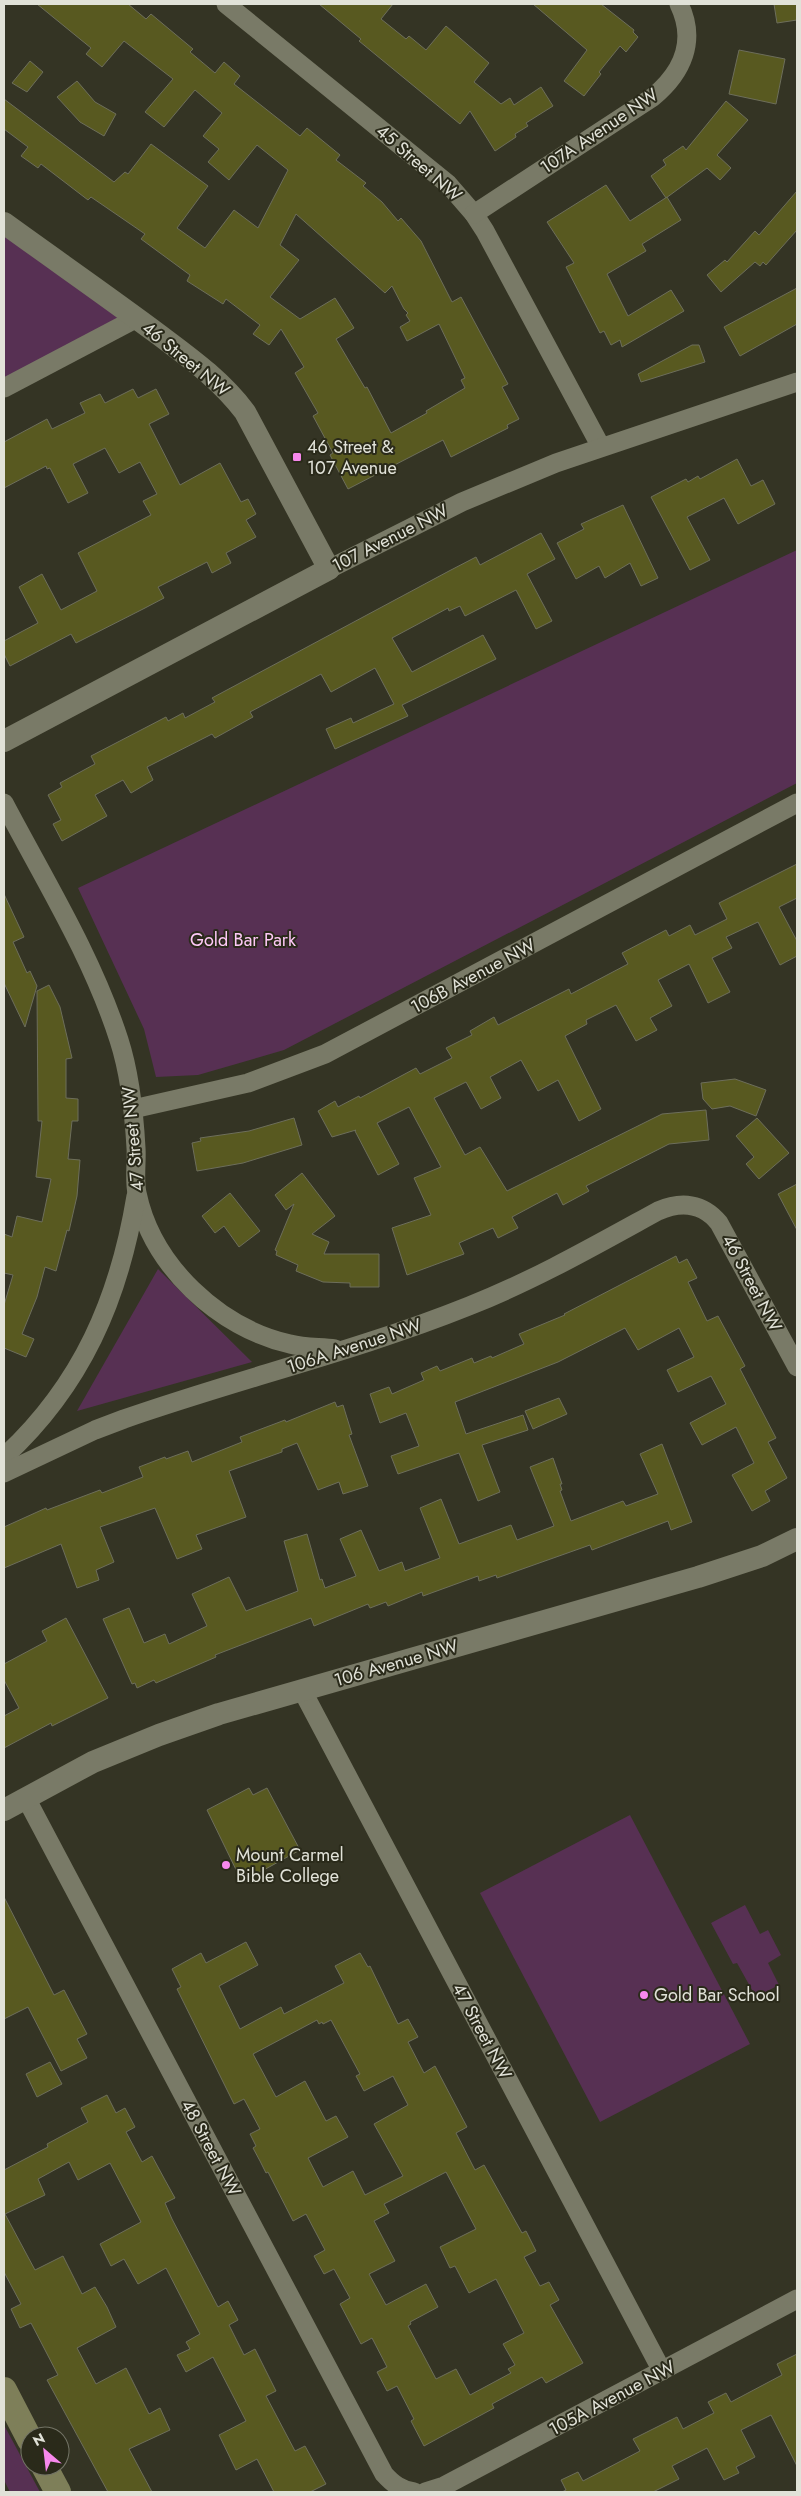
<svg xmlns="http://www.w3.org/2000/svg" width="801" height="2496" font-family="Jost,sans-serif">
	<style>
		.green { fill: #573053 }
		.building { fill: #585920; stroke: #6d6e5b; fill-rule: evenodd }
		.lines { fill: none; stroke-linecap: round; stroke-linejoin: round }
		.minor { stroke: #797a67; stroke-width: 19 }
		.tertiary { stroke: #797a67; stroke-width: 22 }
		.secondary { stroke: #7e7f59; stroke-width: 26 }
		.poi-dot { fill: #f788ec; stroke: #2a2a1a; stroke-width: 2 }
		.labels { text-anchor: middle; stroke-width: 4; stroke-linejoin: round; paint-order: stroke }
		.street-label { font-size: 18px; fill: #e1e2d8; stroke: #2a2a1a }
		.poi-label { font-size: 18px; fill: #e1e2d8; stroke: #2a2a1a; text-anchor: start }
		.park-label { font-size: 18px; fill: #fec8f7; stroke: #2a2a1a }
	</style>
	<rect width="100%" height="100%" fill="#343424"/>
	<g class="green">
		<path d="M4 223 137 318 4 388Z"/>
		<path d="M797 550V783L284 1050 198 1075 156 1077 144 1029 78 888Z"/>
		<path d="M158 1269 252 1362 77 1411Z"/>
		<path d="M630 1815 750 2044 600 2122 480 1893Z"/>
		<path d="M745 1905 760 1934 768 1930 781 1955 768 1963 779 1985 756 1997 737 1963 733 1964 711 1923Z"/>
		<path d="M4 2425 40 2492H10L4 2480Z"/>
	</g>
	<g class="building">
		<path d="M37 4H128L146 19 151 14 193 49 190 52 215 73 224 62 240 76 234 84 262 106 300 136 307 128 340 155 336 160 366 183 363 186 382 202 398 221 401 218 421 241 452 302 461 297 508 384 502 387 519 419 507 425 508 428 451 457 443 440 348 489 330 455 333 453 313 416 318 413 295 373 304 367 281 329 269 345 253 334 260 325 226 299 223 304 187 281 190 275 141 239 145 234 91 197 88 200 41 164 38 168 21 156 28 147 4 129V99L114 182 125 172 128 174 151 144 208 186 177 228 205 248 234 210 258 228 288 170 257 145 229 180 208 162 219 149 203 136 222 113 195 90 164 127 145 112 173 79 124 41 102 67 86 54 91 48ZM296 214 385 293 392 286 404 309 408 313 406 315 410 321 400 327 407 341 439 324 465 378 461 380 465 388 426 411 427 413 391 433 367 387 365 388 336 339 354 328 335 298 300 319 270 297 299 260 280 245Z"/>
		<path d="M319 4H393L381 19 406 39 409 36 426 50 446 26 489 63 474 82 501 104 510 98 514 105 541 87 553 106 526 123 528 126 515 134 516 137 495 151 470 111 460 124 359 41 361 39Z"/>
		<path d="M533 4H601L634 30 633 32 638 37 626 52 620 46 599 72 601 74 584 96 564 81 587 50Z"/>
		<path d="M774 4H797V20L777 23Z"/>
		<path d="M739 50 785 59 776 104 729 94Z"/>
		<path d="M30 61 43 72 27 92 12 83Z"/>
		<path d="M77 81 95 102 116 114 104 136 80 122 57 97Z"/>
		<path d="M726 101 748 120 717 155 731 168 720 180 707 168 666 198 651 176 666 165 663 160 683 146 686 150Z"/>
		<path d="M606 185 630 221 667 197 681 220 642 244 646 251 607 274 628 316 671 290 684 311 622 347 620 340 611 345 604 331 600 333 566 267 574 263 547 222Z"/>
		<path d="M797 191V230L766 265 763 262 760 266 755 262 721 292 707 275 725 260 727 262 755 231 759 235Z"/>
		<path d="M797 288V324L740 356 724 327Z"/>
		<path d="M692 345H699L705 362 641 382 638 374Z"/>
		<path d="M133 389 138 398 156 389 169 414 149 424 180 485 220 463 241 502 248 499 256 514 246 520 256 537 226 553 231 563 212 573 207 562 158 587 164 598 145 608 76 643 71 634 10 666 4 654V641L38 623 19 587 42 574 61 610 97 591 78 553 151 515 143 501 157 494 140 462 119 473 105 448 73 464 88 493 68 503 50 468 47 469 46 466 4 488V442L47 419 52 429 85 413 80 403 100 394 105 403Z"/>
		<path d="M737 459 751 486 763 480 775 504 738 524 724 498 687 517 710 560 690 570 651 497 686 479 688 482 698 476 700 479Z"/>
		<path d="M623 505 658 578 641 586 630 563 605 578 599 566 576 579 557 543 584 529 581 524Z"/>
		<path d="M541 533 555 559 527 574 552 621 536 629 516 590 465 616 460 606 449 611 448 608 392 638 412 672 483 635 496 659 402 705 408 716 335 749 326 729 351 718 353 723 394 704 375 668 331 692 321 674 250 712 253 717 215 738 212 734 147 767 153 780 131 793 123 780 95 795 107 816 62 841 53 824 61 820 48 795 62 787 60 783 95 764 91 756 166 717 168 721 183 713 185 718 215 702 212 698 449 571 476 557 480 565Z"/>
		<path d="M797 864V898L779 907 797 941V956L780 965 758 922 726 937 732 948 712 958 730 992 708 1003 689 964 658 980 672 1006 650 1018 657 1030 636 1041 616 1005 586 1020 587 1024 565 1036 601 1109 579 1121 558 1080 538 1091 521 1060 490 1077 501 1098 481 1109 466 1082 434 1098 465 1155 480 1147 507 1191 662 1114 706 1110 709 1140 669 1144 586 1186 589 1191 563 1205 557 1193 512 1217 518 1228 498 1238 493 1228 459 1243 464 1254 407 1275 392 1228 431 1215 414 1178 441 1167 409 1107 377 1123 399 1164 378 1175 355 1131 356 1130 332 1137 318 1111 335 1101 338 1107 359 1096 360 1098 416 1068 420 1074 452 1058 446 1048 472 1035 470 1031 494 1017 498 1025 569 989 571 994 628 964 622 953 666 930 669 936 690 925 695 935 727 919 719 903Z"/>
		<path d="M4 894 24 937 13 942 27 973 30 971 37 986 25 1027 4 983Z"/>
		<path d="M49 985 60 1007 72 1058 66 1059V1098L78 1099V1121H72L68 1159 80 1160 77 1196 69 1231 67 1230 56 1271 45 1267 37 1297 22 1334 34 1339 26 1357 4 1348V1305L13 1275 4 1273V1234L12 1237 17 1216 42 1222 51 1179 36 1177 42 1121H38L37 991Z"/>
		<path d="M735 1079 766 1090 756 1116 730 1106 712 1109 703 1099 701 1083Z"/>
		<path d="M294 1118 302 1145 243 1163 197 1171 192 1143 201 1141 200 1138 249 1131Z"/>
		<path d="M757 1118 789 1153 759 1179 746 1164 754 1157 736 1136Z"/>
		<path d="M302 1173 335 1216 312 1234 329 1242 324 1254H379V1287H350V1283L323 1282 296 1271 298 1265 276 1255 277 1251 275 1250 294 1204 286 1210 275 1195Z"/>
		<path d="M797 1184V1230L778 1194Z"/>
		<path d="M230 1193 260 1231 239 1247 224 1226 215 1233 202 1216Z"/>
		<path d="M676 1256 679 1263 687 1259 697 1278 688 1282 707 1321 718 1316 745 1366 740 1369 776 1438 768 1442 787 1478 765 1491 770 1501 752 1511 732 1475 754 1463 736 1427 702 1445 690 1423 726 1404 711 1376 678 1392 667 1370 694 1357 679 1328 638 1350 625 1328 558 1362 455 1402 466 1434 523 1415 528 1430 482 1445 500 1492 478 1501 459 1453 398 1474 391 1456 419 1446 406 1413 380 1423 370 1394 389 1387 392 1394 424 1380 421 1373 437 1366 440 1371 472 1358 474 1363 491 1356 492 1358 524 1344 519 1334 565 1315 564 1314Z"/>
		<path d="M559 1398 567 1414 533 1429 525 1411Z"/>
		<path d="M335 1402 337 1407 343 1405 352 1434 349 1435 368 1486 343 1494 339 1482 318 1490 297 1443 282 1449V1452L229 1471 246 1517 196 1535 202 1549 177 1559 155 1508 100 1527 114 1562 96 1570 99 1580 77 1588 61 1544 4 1568V1527L46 1508 47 1510 100 1490 102 1493 143 1477 139 1467 165 1457 166 1459 188 1451 192 1462 242 1442 240 1437 285 1420 286 1422Z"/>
		<path d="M662 1444 692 1522 671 1530 668 1521 592 1550 590 1545 497 1578 496 1575 479 1581 478 1576 423 1596 422 1592 388 1606 386 1602 370 1608 368 1604 314 1626 311 1618 215 1655 216 1657 156 1683 154 1680 137 1688 135 1683 132 1684 103 1619 129 1608 144 1643 165 1634 169 1644 207 1626 192 1594 229 1577 246 1611 298 1591 284 1541 307 1534 320 1580 322 1579 325 1588 356 1576 340 1539 361 1530 379 1571 402 1562 405 1571 440 1558 420 1508 441 1499 459 1544 511 1525 517 1540 554 1526 530 1467 553 1458 562 1484H560L562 1490 560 1491 571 1521 623 1501 626 1506 658 1494 640 1454Z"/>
		<path d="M66 1618 108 1698 52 1726 51 1723 4 1748V1716L19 1708 4 1680V1664L47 1641 42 1631Z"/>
		<path d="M249 1788 253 1795 267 1788 300 1850 242 1882 207 1810Z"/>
		<path d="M4 1897 54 1995 64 1990 87 2034 77 2039 87 2058 61 2071 28 2007 4 2019Z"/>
		<path d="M246 1942 258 1965 219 1986 240 2029 281 2007 284 2014 344 1983 335 1966 360 1953 368 1967 370 1966 398 2024 408 2019 418 2037 408 2042 424 2073 435 2066 467 2127 456 2133 475 2170 484 2165 522 2233 526 2231 536 2251 524 2257 540 2286 549 2282 559 2300 550 2305 583 2363 546 2383 542 2377 492 2404 494 2408 424 2446 411 2421 414 2419 397 2386 387 2391 377 2372 387 2367 372 2338 361 2344 340 2304 350 2298 334 2269 324 2274 314 2256 325 2250 306 2214 293 2221 268 2172 266 2173 260 2161 253 2148 256 2146 250 2134 260 2129 244 2099 234 2104 177 1989 181 1987 172 1969 201 1953 206 1963ZM317 2020 319 2024 322 2022 323 2024 331 2020 360 2074 356 2076 364 2091 393 2076 408 2105 374 2124 403 2176 365 2195 353 2171 323 2187 308 2158 348 2137 336 2116 326 2121 305 2081 276 2097 253 2054ZM446 2172 476 2229 440 2247 450 2268 455 2266 469 2293 496 2279 524 2333 503 2344 515 2365 508 2369 511 2373 470 2395 456 2369 436 2379 408 2326 411 2324 410 2322 438 2307 426 2284 386 2305 369 2274 395 2261 374 2221 389 2213 384 2204Z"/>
		<path d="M50 2062 62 2084 37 2097 26 2074Z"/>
		<path d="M107 2095 116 2113 125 2108 135 2127 126 2132 142 2162 152 2156 165 2180 175 2198 165 2203 172 2219 218 2307 228 2301 238 2320 229 2325 244 2355 255 2349 276 2391 266 2396 295 2451 305 2446 326 2484 310 2492H274L257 2459 236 2470 219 2435 246 2421 213 2357 186 2372 177 2355 190 2349 186 2342 200 2334 166 2268 138 2284 124 2259 111 2266 100 2244 141 2222 110 2163 78 2180 69 2162 38 2179 45 2195 5 2214 35 2270 63 2256 82 2294 95 2287 107 2307 116 2327 77 2348 96 2384 126 2368 149 2414 160 2408 170 2430 129 2449 152 2492H108L47 2380 58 2375 31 2323 20 2328 11 2309 21 2304 4 2272V2170L48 2147 47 2144 88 2122 81 2108Z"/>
		<path d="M797 2354V2466L771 2415 741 2430 755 2457 736 2467 739 2473 724 2480 707 2448 672 2466 679 2479 653 2492H562L566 2490 561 2480 578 2472 583 2481 640 2451 633 2439 677 2417 683 2429 714 2413 708 2402 726 2393 731 2402 782 2375 777 2364Z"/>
	</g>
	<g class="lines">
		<g class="minor">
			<path d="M226 4 448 184 474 214 485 231 601 447"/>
			<path d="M474 214 653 97C682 73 697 41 679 4"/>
			<path d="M4 388 137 318"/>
			<path d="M329 569 462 502 556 463 797 382"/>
			<path d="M4 803C45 881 92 956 119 1040 130 1074 134 1112 136 1148 137 1162 134 1179 137 1193 152 1266 219 1328 290 1344 305 1348 321 1347 335 1349"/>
			<path d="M133 1109 248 1083 325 1054 797 803"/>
			<path d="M4 1457C82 1385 119 1299 136 1196"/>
			<path d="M4 1473 95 1430 124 1419C238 1379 357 1351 469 1306 535 1280 596 1245 658 1211 681 1201 703 1203 719 1223L797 1367"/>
			<path d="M302 1690 662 2371"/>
			<path d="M26 1798 384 2474C393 2484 401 2490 414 2492"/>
			<path d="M425 2492 444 2486 797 2299"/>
		</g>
		<g class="tertiary">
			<path d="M4 223C55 260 107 296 158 334 190 358 221 380 245 412L329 569 4 741"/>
			<path d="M4 1810 93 1762 159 1735 219 1714 698 1577 762 1556 797 1539"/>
		</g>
		<g class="secondary">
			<path d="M4 2390 30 2440"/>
			<path d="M44 2466 58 2492"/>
		</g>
	</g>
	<g class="poi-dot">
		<rect x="292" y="452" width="10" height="10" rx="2.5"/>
		<circle cx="226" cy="1865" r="5"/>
		<circle cx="644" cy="1995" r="5"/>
	</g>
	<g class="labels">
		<g class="street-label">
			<text transform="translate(599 131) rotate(-34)" y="6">107A Avenue NW</text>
			<text transform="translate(419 163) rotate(41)" y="6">45 Street NW</text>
			<text transform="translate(186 359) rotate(39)" y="6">46 Street NW</text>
			<text transform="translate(390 538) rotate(-27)" y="6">107 Avenue NW</text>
			<text transform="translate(473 976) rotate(-28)" y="6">106B Avenue NW</text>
			<text transform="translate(133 1139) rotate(-95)" y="6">47 Street NW</text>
			<text transform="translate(752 1283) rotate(62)" y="6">46 Street NW</text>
			<text transform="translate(354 1346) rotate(-18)" y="6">106A Avenue NW</text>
			<text transform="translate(396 1663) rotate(-16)" y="6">106 Avenue NW</text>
			<text transform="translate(482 2031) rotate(62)" y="6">47 Street NW</text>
			<text transform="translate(211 2148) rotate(62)" y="6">48 Street NW</text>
			<text transform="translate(612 2398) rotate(-28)" y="6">105A Avenue NW</text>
		</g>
		<g class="poi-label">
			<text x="307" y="453">46 Street &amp;<tspan x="307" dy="21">107 Avenue</tspan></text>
			<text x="236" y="1861">Mount Carmel<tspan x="236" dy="21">Bible College</tspan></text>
			<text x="654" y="2001">Gold Bar School</text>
		</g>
		<g class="park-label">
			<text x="243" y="946">Gold Bar Park</text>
		</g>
	</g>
	<rect width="801" height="2496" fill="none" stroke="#e1e2d8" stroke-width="10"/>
	<g transform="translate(45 2451) rotate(332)"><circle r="24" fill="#2a2a1a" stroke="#737466"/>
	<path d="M0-4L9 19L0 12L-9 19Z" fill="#f788ec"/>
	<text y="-8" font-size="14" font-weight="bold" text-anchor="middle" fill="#e1e2d8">N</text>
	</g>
</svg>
